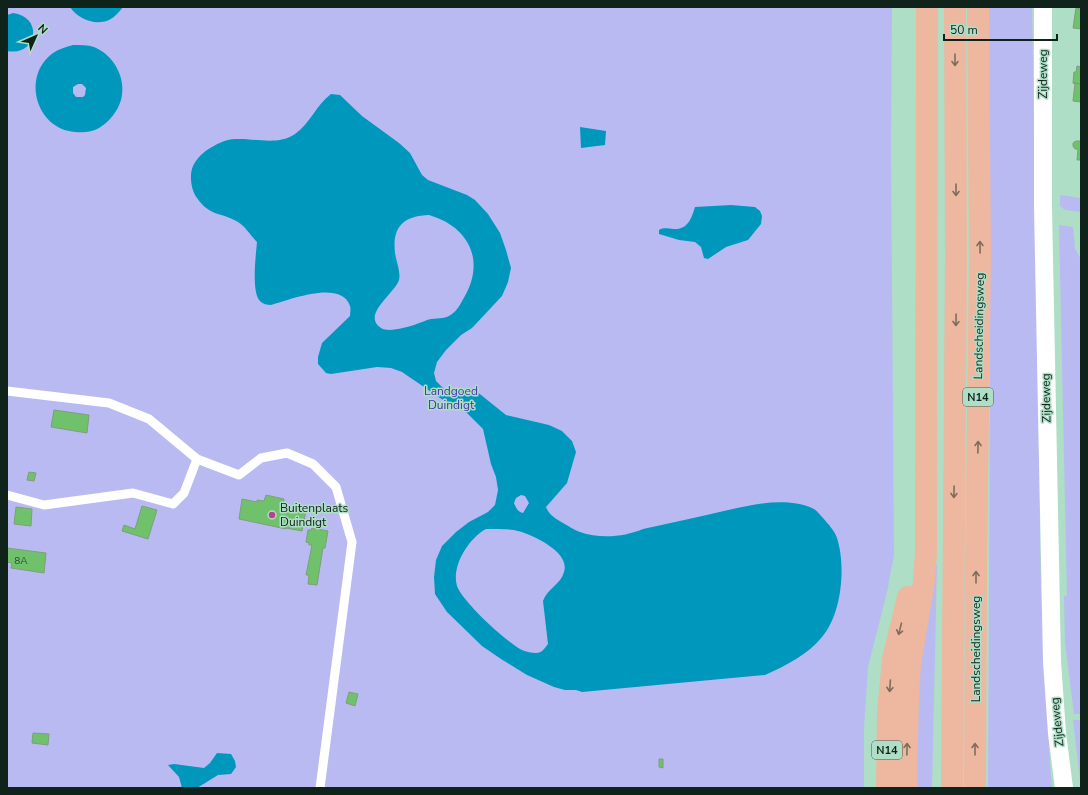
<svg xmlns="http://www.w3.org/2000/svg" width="1088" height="795" font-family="'Nunito Sans',sans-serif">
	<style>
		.green { fill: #b9baf2 }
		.water { fill: #0097bc; fill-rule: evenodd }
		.building { fill: #6fc26b; stroke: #7f9e7c }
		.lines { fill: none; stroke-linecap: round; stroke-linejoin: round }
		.lane { stroke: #fff; stroke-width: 9 }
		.street { stroke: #fff; stroke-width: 18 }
		.primary { stroke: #edb7a0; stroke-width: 22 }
		.oneway { stroke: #7e6d5d }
		.poi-dot { fill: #b93f91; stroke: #aedec6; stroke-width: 1.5 }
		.labels { text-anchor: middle; stroke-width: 3; stroke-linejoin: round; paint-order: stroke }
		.number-label { font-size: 10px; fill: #284b2e }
		.shield { fill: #aedec6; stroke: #3f5b4e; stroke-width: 1 }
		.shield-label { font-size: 11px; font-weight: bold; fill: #10231a }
		.street-label { font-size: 12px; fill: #10231a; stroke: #aedec6 }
		.park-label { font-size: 12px; fill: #4735a9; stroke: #aedec6 }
		.poi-label { font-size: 12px; fill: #10231a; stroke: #aedec6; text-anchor: start }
	</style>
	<rect width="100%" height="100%" fill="#aedec6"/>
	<g class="green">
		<path d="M7 7H892L891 151 894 556 889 580 888 588 868 667 864 728V788H7Z"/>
		<path d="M987 7H1032L1041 591 1050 765 1052 788H988L990 377Z"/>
		<path d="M1060 195 1081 198V212L1065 210 1060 206Z"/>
		<path d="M1059 225 1073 227 1075 249 1081 259V714H1074L1065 643 1064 596H1067Z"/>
		<path d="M933 564 937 565 932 788H914L915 711Z"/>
		<path d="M1073 720H1081V788Z"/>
	</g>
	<g class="water">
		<path d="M70 7H123C119 12 115 17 109 20 95 26 78 19 70 7Z"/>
		<path d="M13 13C44 17 37 57 7 51V15Z"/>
		<path d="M73 45C80 45 88 45 94 47 114 55 127 79 121 100 118 111 109 122 99 128 92 132 84 133 75 132 36 129 21 76 53 53 59 49 66 47 73 45ZM78 84H82L86 88 85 95 83 97H76L73 93V87Z"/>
		<path d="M331 94 340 95 362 116 399 143 410 153 422 175 428 180 467 195 475 200 488 214 500 233 506 250 511 268 508 282 502 296 472 328 461 335 446 350 437 362 434 373 436 381 444 389 476 391 506 415 549 425 562 431 572 441 576 452 567 483 546 507C549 515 556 519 563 523 569 526 574 530 580 532 600 539 624 537 643 529 666 524 689 519 711 514 743 507 781 495 812 508 817 510 820 515 823 518 828 524 835 531 837 538 846 566 842 614 822 637 807 655 787 665 765 675L582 692 576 690H565L554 687 527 675 501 659 482 646 447 612 435 594 434 577 436 560 442 546 456 532 469 522 488 512 495 505 498 490 496 477 491 464 483 429 467 413 446 402 402 372 391 368 377 367 331 374 326 373 318 364V357L322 343 350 316C350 313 351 309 350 306 341 279 289 300 271 305 267 305 263 304 260 301 251 292 256 254 257 242 251 236 245 226 238 222 222 212 210 217 197 198 191 190 189 175 193 166 197 158 204 151 212 147 219 143 227 139 235 139 254 138 278 146 295 134 310 124 316 105 331 94ZM429 215C467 226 485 258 466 294 462 301 458 310 452 314 446 319 439 318 431 319 426 320 420 323 414 325 406 327 389 333 381 328 361 315 395 293 399 280 401 272 396 261 395 253 392 227 403 216 429 215ZM521 495 525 496 529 503 523 513C518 512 516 508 514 503L516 498ZM486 529C495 529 505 529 514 530 529 533 571 551 564 572 561 584 547 589 543 601L548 644C545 648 542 653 536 653 532 653 526 652 522 650 506 642 462 601 457 586 451 566 469 538 486 529Z"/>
		<path d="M580 127 606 131 605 145 581 148Z"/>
		<path d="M731 205 755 207 760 211 762 216 761 224 748 240 726 247 708 259 704 258 701 247 695 242 679 240 659 234V230C665 227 668 229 674 229 688 230 692 217 695 207Z"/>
		<path d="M217 753 231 754 235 761 236 767 231 774 218 775 197 788H182L179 777 168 765 174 764 204 768 210 763Z"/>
	</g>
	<g class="building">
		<path d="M1076 8 1081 9V29L1073 28Z"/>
		<path d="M1077 66 1081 67V84L1073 83 1074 72H1076Z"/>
		<path d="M1073 83 1081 84V102L1073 101 1075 83Z"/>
		<path d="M1076 141H1081V160H1077L1078 149H1075L1073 146V143Z"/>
		<path d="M54 410 89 415 87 433 51 427Z"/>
		<path d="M29 472 36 473 34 481 27 480Z"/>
		<path d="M266 495 284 499 283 505 291 506 290 508 306 510 302 531 286 528V529L239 519 242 499 257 502V500L264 501Z"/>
		<path d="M142 506 157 510 148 539 122 531 124 525 135 529Z"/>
		<path d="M16 507 32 509 31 526 14 524Z"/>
		<path d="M312 528 328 531 325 548H323L317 585 308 584 309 575H306L312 545H309V543L306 542 308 530H311Z"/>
		<path d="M7 548 46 553 44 573 11 568 12 563 7 562Z"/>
		<path d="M349 692 358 694 355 706 346 703Z"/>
		<path d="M33 733 49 734 48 745 32 743Z"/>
		<path d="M659 759H663V768L659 767Z"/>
	</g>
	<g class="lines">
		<g class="lane">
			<path d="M7 391 109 403 149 419 197 459 239 475 261 458 287 453 313 464 336 487 352 542 320 788"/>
			<path d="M7 495 44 505 133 493 173 504 184 493 197 459"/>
		</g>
		<path class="street" d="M1043 7V208L1052 662 1057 733 1064 788"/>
		<g class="primary">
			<path d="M887 788 888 712 893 659 908 597"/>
			<path d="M906 788 908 697 910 664 924 582 926 552 927 7"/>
			<path d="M952 788 956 255 955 7"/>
			<path d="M975 788 976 573 980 256 978 7"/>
		</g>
	</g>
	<defs><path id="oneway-shaft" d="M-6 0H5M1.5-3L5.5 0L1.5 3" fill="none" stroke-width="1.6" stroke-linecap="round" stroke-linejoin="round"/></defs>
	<g class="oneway">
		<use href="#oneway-shaft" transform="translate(955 60) rotate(90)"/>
		<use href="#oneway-shaft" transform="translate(956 190) rotate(90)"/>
		<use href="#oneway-shaft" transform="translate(980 247) rotate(-91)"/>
		<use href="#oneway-shaft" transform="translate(956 320) rotate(91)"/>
		<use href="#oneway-shaft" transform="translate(978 447) rotate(-89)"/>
		<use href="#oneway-shaft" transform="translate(954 492) rotate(91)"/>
		<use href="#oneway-shaft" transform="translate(976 577) rotate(-90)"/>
		<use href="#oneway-shaft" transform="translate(900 629) rotate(104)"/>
		<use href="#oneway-shaft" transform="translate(890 686) rotate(94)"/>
		<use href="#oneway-shaft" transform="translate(907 749) rotate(-89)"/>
		<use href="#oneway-shaft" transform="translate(975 749) rotate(-90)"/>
	</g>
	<circle class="poi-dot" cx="272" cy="515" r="4"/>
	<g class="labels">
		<g class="number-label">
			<text x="21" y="564">8A</text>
		</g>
		<g class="shield">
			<rect x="963" y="388" width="30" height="18" rx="3"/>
			<rect x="872" y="741" width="30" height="18" rx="3"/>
		</g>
		<g class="shield-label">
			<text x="978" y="401">N14</text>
			<text x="887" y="754">N14</text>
		</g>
		<g class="street-label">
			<text transform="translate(1043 74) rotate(-90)" y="4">Zijdeweg</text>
			<text transform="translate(979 326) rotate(-89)" y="4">Landscheidingsweg</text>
			<text transform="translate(1046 398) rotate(-91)" y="4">Zijdeweg</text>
			<text transform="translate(976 649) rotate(-90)" y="4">Landscheidingsweg</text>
			<text transform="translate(1057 722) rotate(-96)" y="4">Zijdeweg</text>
		</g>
		<g class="park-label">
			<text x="451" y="395">Landgoed<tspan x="451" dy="14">Duindigt</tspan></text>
		</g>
		<g class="poi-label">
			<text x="280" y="512">Buitenplaats<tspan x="280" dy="14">Duindigt</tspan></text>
		</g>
	</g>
	<rect width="1088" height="795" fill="none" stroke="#10231a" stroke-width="16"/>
	<g transform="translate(36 36) rotate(45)" stroke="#aedec6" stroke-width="3" paint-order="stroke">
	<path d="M0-3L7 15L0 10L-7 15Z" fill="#10231a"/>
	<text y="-6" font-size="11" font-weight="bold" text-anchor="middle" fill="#10231a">N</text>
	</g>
	<path d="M944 34v6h113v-6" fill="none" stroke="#10231a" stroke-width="2"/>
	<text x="950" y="34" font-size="12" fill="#10231a" stroke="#aedec6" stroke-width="3" paint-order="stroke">50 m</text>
</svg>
